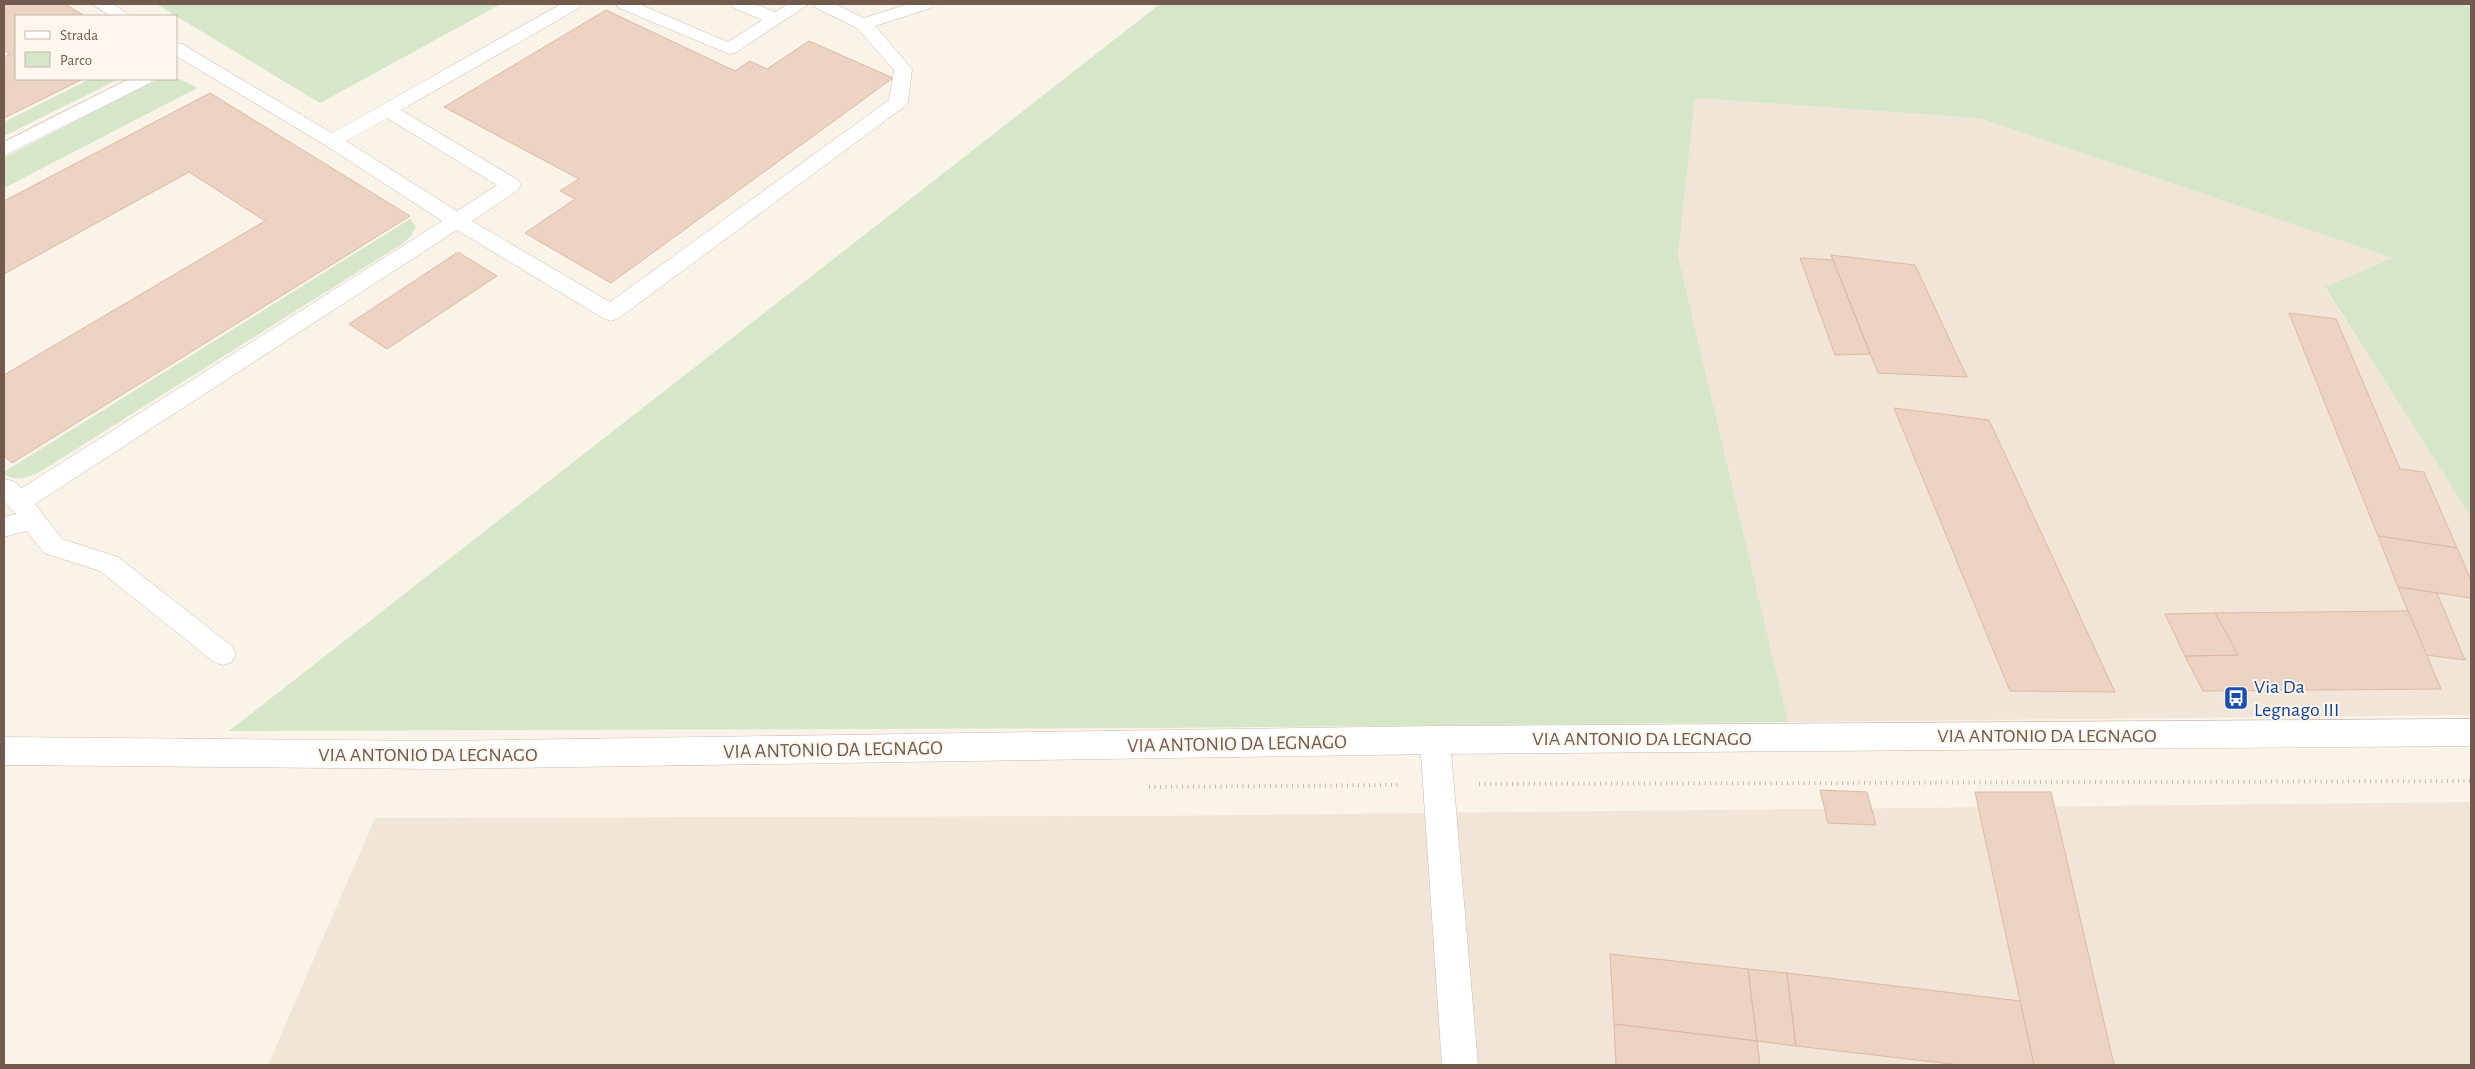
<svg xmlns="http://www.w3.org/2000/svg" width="2475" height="1069" font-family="'Alegreya Sans',sans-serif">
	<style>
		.residential { fill: #f1e5d7 }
		.green { fill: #d5e7c8 }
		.building { fill: #edd3c2; stroke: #deb9a4 }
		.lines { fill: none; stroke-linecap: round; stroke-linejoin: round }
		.service-casing { stroke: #cbbbaf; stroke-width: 1 }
		.minor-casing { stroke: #cbbbaf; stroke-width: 1 }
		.tertiary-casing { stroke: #cbbbaf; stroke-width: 1 }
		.path { stroke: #d2b6a5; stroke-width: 4; stroke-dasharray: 1 4.5; stroke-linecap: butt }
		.service { fill: #fff; fill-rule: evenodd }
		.minor { fill: #fff; fill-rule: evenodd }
		.tertiary { fill: #fff; fill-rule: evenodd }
		.labels { text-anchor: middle; stroke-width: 4; stroke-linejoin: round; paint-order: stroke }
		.transit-label { font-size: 20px; fill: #164399; stroke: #fdf7ee; text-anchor: start }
		.street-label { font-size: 20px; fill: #725a4e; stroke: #fdf7ee }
	</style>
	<rect width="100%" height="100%" fill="#faf3e8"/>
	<g class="residential">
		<path d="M1695 98 1979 118 2394 258 2325 288 2471 517V715L1788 722 1678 256Z"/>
		<path d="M2471 802V1065H268L375 818 1150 816Z"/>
	</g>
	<g class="green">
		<path d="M156 4H501L320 103Z"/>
		<path d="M1160 4H2471V517L2325 287 2393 258 1979 118 1695 98 1678 256 1788 722 1153 728 229 731Z"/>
		<path d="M90 79H119L4 136V122Z"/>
		<path d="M163 79H180L197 88 4 188V158L154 81Z"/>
		<path d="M410 219 416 226 411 236 402 244 38 473C26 478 16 482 4 474V472Z"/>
	</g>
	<g class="building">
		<path d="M4 4H65L85 16H16V79H83L4 118V57L10 54 4 50Z"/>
		<path d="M606 10 735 71 750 61 767 69 809 41 893 78 611 283 525 233 575 199 560 191 579 179 444 107Z"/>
		<path d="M210 93 410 216 12 463 4 456V375L265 221 189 172 4 274V201Z"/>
		<path d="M458 252 497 276 387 349 349 324Z"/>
		<path d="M1831 255 1915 265 1967 377 1878 373Z"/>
		<path d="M1800 258 1833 260 1870 354 1835 355Z"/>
		<path d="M2289 313 2336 319 2400 469 2424 472 2457 548 2378 536Z"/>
		<path d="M1894 408 1989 420 2115 692 2010 691Z"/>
		<path d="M2378 536 2457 548 2471 580V598L2398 587Z"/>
		<path d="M2398 587 2437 593 2465 660 2426 655Z"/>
		<path d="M2408 611 2441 689 2203 691 2185 656 2238 655 2215 613Z"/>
		<path d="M2215 613 2238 655 2185 656 2165 614Z"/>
		<path d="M1820 790 1867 792 1876 825 1828 823Z"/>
		<path d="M1975 792H2051L2114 1065H2034Z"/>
		<path d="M1610 954 1748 969 1757 1041 1614 1024Z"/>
		<path d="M1748 969 1787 973 1796 1046 1757 1041Z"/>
		<path d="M1787 973 2020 1001 2034 1065H1960L1796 1046Z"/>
		<path d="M1614 1024 1757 1041 1760 1065H1616Z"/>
	</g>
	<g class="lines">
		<defs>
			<g id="service">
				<path d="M92 4H113L131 16H110Z"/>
				<path d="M561 4H582L579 8 401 110 518 180 521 185 518 190 472 221 610 302 889 100 894 70 857 28 816 8 813 4H835L864 18 908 4H934L931 8 875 26 912 69 908 102 905 106 619 318 611 321 603 318 457 230 35 504 62 539 118 557 232 646 236 654 232 662 223 665 214 662 100 571 44 553 27 531 4 537V517L16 514 4 501V479L13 481 22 488 442 221 325 145 176 56V43L182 44 332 133ZM387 118 497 185 457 211 346 141Z"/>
				<path d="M616 4H639L728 42 762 20 734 8 731 4H755L775 12 788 4H809L735 53 729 54 619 8Z"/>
				<path d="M129 79H152L150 83 4 156V142Z"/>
			</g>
			<path id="minor" d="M1435 726 1446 730 1450 740 1478 1065H1442L1420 740 1424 730Z"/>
			<path id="tertiary" d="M2471 719V746L1435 754 440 769 4 765V737L440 741 1435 726Z"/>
		</defs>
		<use href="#service" class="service-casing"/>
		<use href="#minor" class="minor-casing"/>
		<use href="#tertiary" class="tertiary-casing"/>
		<g class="path">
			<path d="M1479 784 2471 781"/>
			<path d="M1149 787 1398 785"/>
		</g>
		<use href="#service" class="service"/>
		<use href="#minor" class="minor"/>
		<use href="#tertiary" class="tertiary"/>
	</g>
	<defs>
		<symbol id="bus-square" viewBox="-11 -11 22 22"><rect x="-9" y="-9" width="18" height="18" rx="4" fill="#1a4fb4" stroke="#fdf7ee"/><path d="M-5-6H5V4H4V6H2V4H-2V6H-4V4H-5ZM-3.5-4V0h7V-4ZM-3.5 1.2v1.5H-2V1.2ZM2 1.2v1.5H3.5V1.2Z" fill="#fff"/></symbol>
	</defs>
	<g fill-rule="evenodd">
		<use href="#bus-square" x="2222" y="684" width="28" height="28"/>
	</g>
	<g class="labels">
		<g class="transit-label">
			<text x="2254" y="693">Via Da<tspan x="2254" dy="23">Legnago III</tspan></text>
		</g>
		<g class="street-label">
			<text x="2047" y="742">VIA ANTONIO DA LEGNAGO</text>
			<text x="1642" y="745">VIA ANTONIO DA LEGNAGO</text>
			<text transform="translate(1237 743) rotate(-1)" y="7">VIA ANTONIO DA LEGNAGO</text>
			<text transform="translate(833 749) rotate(-1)" y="7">VIA ANTONIO DA LEGNAGO</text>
			<text x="428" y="761">VIA ANTONIO DA LEGNAGO</text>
		</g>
	</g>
	<rect width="2475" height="1069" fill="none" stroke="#725a4e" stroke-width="10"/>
	<rect x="15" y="15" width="162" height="65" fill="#fdf7ee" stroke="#c5b8ae"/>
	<rect x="25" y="31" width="25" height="8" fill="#ffffff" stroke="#c5b8ae"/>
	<text x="60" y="40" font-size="15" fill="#725a4e">Strada</text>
	<rect x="25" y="52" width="25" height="15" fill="#d5e7c8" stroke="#c5b8ae"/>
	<text x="60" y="65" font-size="15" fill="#725a4e">Parco</text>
</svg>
